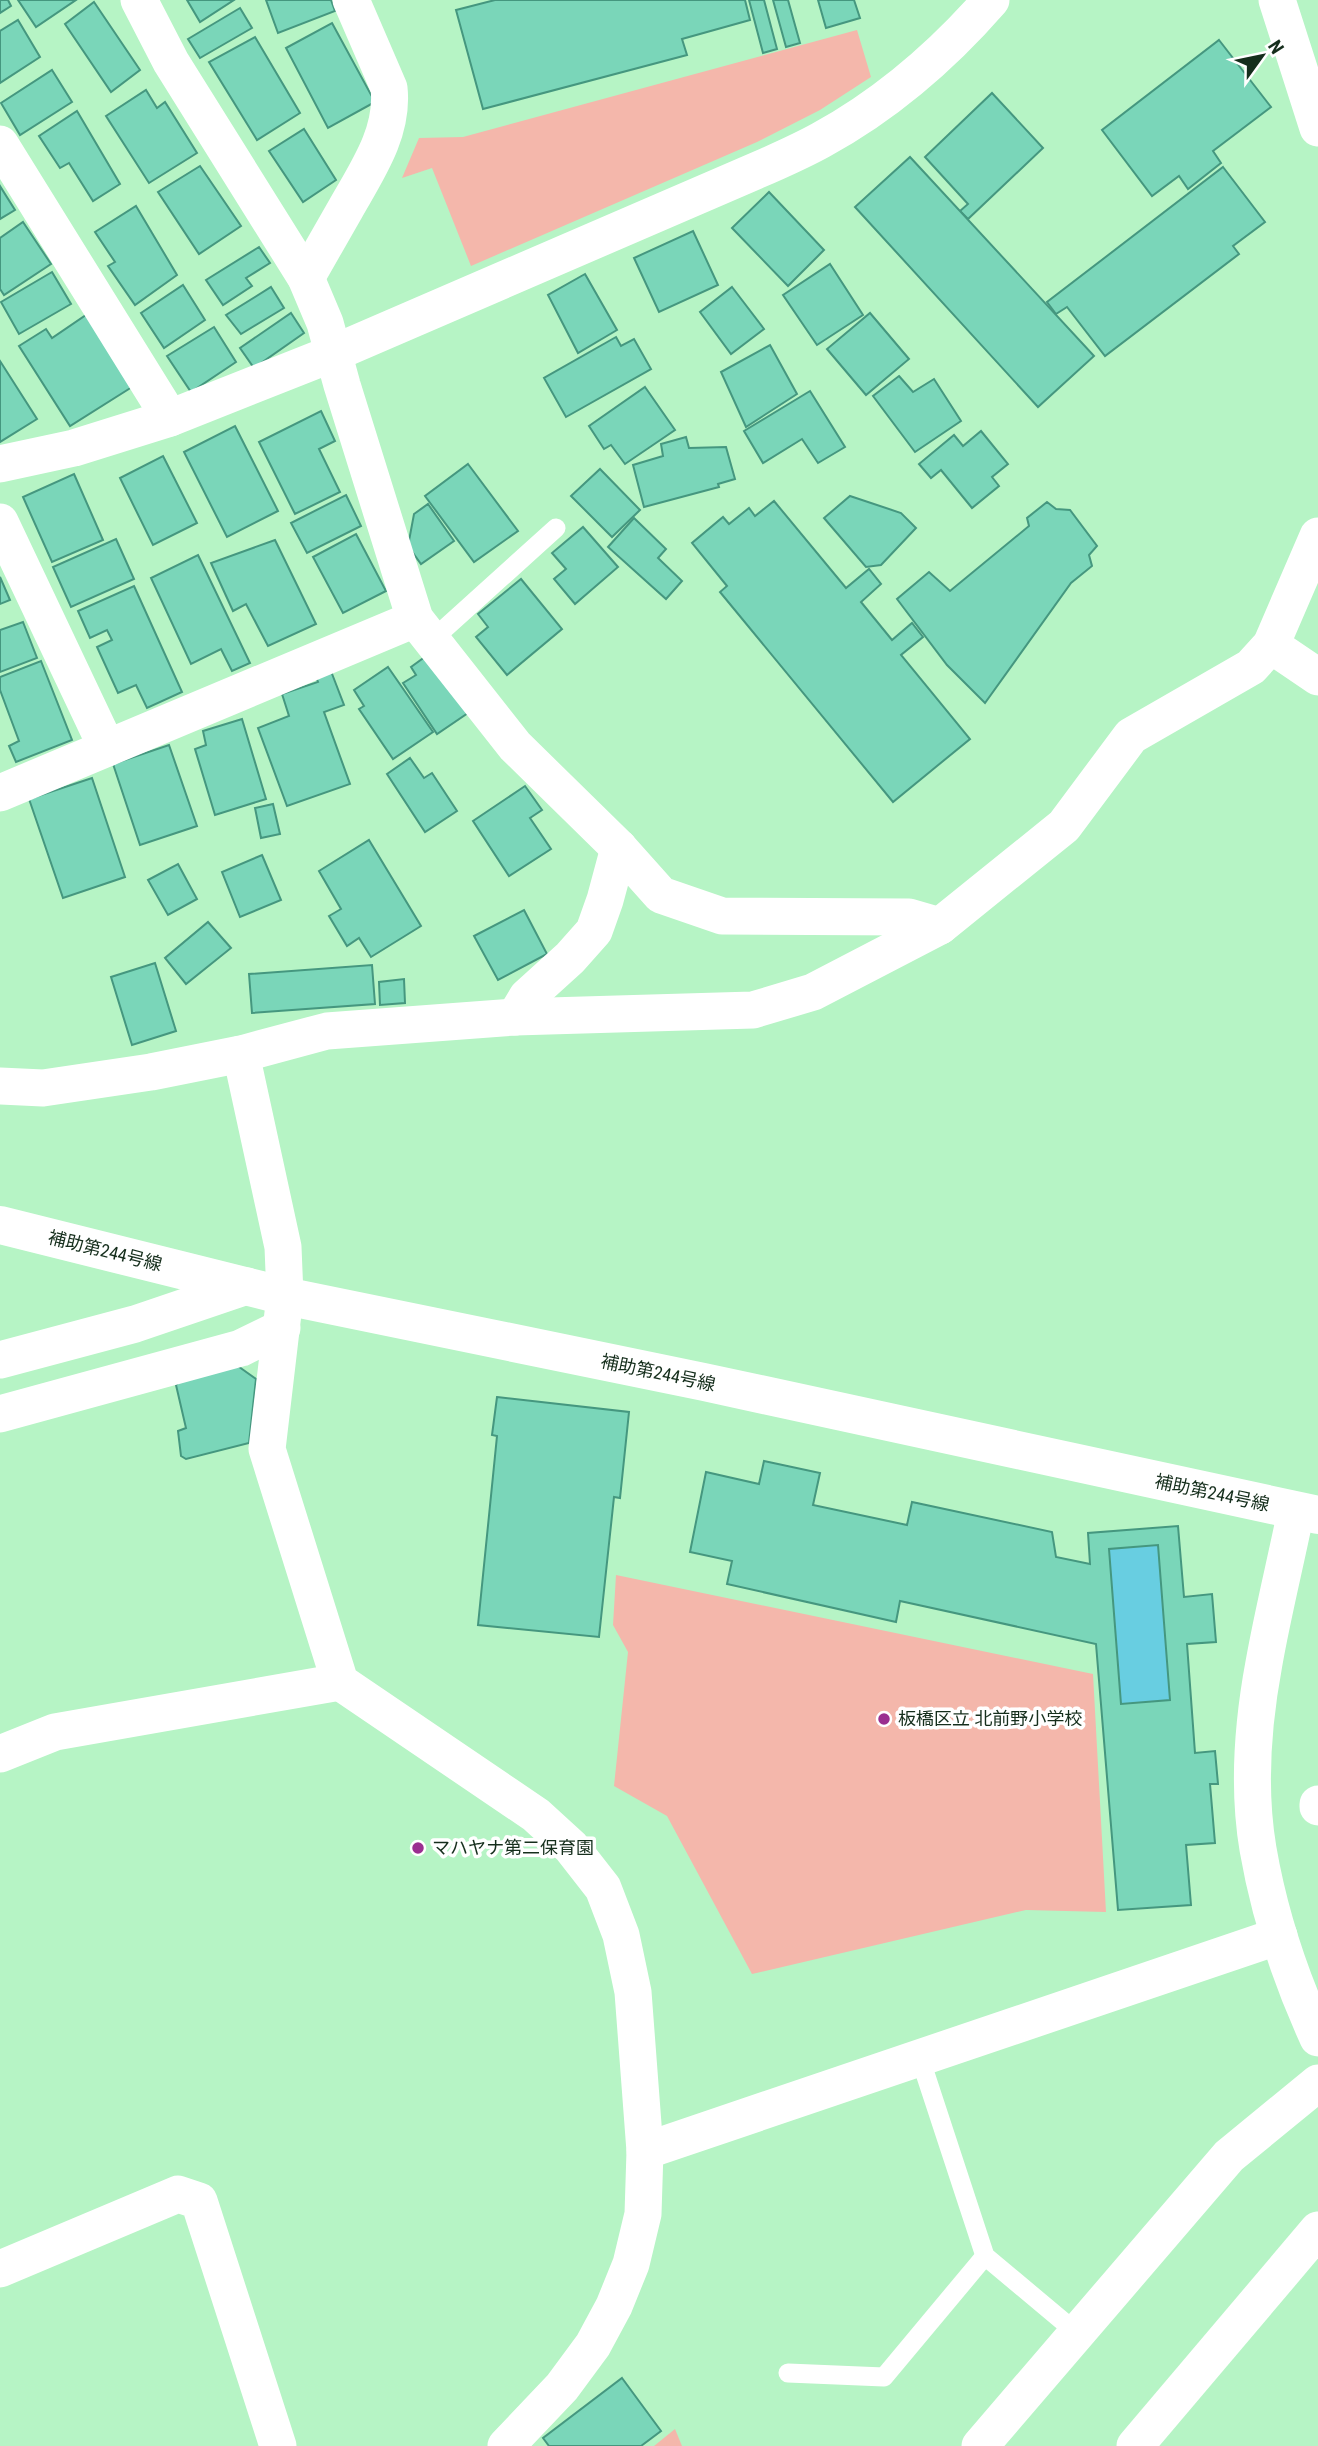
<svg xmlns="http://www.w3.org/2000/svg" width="1318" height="2446" font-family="'Roboto Condensed','Noto Sans JP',sans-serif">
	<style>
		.green { fill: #f4b7ab }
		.water { fill: #68cee1 }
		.building { fill: #7ad6b9; stroke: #45977f; stroke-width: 2; fill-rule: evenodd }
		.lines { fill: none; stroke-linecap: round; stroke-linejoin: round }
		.service { stroke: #fff; stroke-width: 19 }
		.minor { stroke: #fff; stroke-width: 37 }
		.tertiary { stroke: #fff; stroke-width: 38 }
		.poi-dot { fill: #9a2f90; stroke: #fff; stroke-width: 2.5 }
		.labels { text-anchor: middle; stroke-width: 7; stroke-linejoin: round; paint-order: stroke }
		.street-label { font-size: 18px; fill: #152e1c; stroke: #fff }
		.poi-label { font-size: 18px; fill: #152e1c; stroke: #fff; text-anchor: start }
	</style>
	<rect width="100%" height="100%" fill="#b6f4c5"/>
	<g class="green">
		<path d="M857 30 871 77 820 110 757 142 471 266 432 168 402 178 419 138 463 137Z"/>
		<path d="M616 1575 1093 1674 1106 1912 1026 1910 752 1974 667 1816 614 1786 628 1652 613 1625Z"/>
		<path d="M675 2429 682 2446H654Z"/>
	</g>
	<path class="water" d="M1158 1545 1170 1700 1121 1704 1109 1549Z"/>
	<g class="building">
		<path d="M0 0H8L11 6 0 13Z"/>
		<path d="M18 0H76L36 27Z"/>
		<path d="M187 0H234L200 22Z"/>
		<path d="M266 0H331L335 11 278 33Z"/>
		<path d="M495 0H745L750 20 682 39 687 55 483 109 456 10Z"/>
		<path d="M749 0H764L777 49 763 53Z"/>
		<path d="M773 0H788L800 43 786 47Z"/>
		<path d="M818 0H854L860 18 826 28Z"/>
		<path d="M94 2 140 70 111 92 65 24Z"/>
		<path d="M240 8 252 28 200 58 188 39Z"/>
		<path d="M18 20 40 57 0 83V31Z"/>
		<path d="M332 23 375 102 328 128 286 48Z"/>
		<path d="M255 37 300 113 257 140 209 62Z"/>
		<path d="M1219 40 1271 107 1213 151 1221 163 1188 189 1179 176 1152 196 1102 130Z"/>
		<path d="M52 70 72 102 20 135 1 103Z"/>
		<path d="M146 90 157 108 165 102 197 153 149 183 106 116Z"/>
		<path d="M992 93 1043 148 968 219 960 211 968 204 925 157Z"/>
		<path d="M77 111 120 184 93 201 69 163 60 168 39 136Z"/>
		<path d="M304 129 336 180 303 202 269 151Z"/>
		<path d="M910 157 1094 356 1038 407 855 207Z"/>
		<path d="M200 166 241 226 199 254 158 192Z"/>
		<path d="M1223 167 1265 222 1233 246 1239 254 1105 356 1067 307 1056 314 1047 302Z"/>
		<path d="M0 186 15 210 0 219Z"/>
		<path d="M769 192 824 250 788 286 732 228Z"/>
		<path d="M136 206 177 275 135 305 108 266 115 262 95 232Z"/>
		<path d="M23 222 51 264 4 295 0 289V238Z"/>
		<path d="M693 231 718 285 659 312 634 258Z"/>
		<path d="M259 247 270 263 246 278 252 286 223 305 206 280Z"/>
		<path d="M830 264 863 315 817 345 783 295Z"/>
		<path d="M52 272 71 304 19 334 1 302Z"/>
		<path d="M585 274 617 330 578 353 548 295Z"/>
		<path d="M183 285 205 320 164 348 141 313Z"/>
		<path d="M271 287 284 308 241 334 226 315Z"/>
		<path d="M732 287 764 329 731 354 700 312Z"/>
		<path d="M291 313 304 333 254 368 240 348Z"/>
		<path d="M870 313 909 359 866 395 827 349Z"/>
		<path d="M86 315 132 387 70 426 19 346 46 329 52 338Z"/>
		<path d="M214 327 236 362 191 392 167 356Z"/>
		<path d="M616 337 621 346 634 339 651 369 566 417 544 378Z"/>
		<path d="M770 345 797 394 746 427 721 372Z"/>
		<path d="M0 361 37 419 0 442Z"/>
		<path d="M899 376 913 392 934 379 961 421 915 452 873 396Z"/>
		<path d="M645 387 675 430 625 464 611 445 604 449 589 426Z"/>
		<path d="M810 391 845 447 818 463 802 439 763 463 744 431Z"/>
		<path d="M321 411 335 441 319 449 340 492 295 514 259 442Z"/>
		<path d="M235 426 278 511 227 537 184 452Z"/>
		<path d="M981 431 1008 464 992 477 999 486 972 508 941 470 931 478 919 464 954 435 963 446Z"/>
		<path d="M686 437 689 448 726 447 735 479 718 484 719 487 644 507 633 465 663 456 661 444Z"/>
		<path d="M163 456 197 523 153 545 120 478Z"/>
		<path d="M468 464 518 531 474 562 425 496Z"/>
		<path d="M600 469 640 510 612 537 571 496Z"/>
		<path d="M74 474 103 540 52 562 23 497Z"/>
		<path d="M346 495 361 526 307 553 291 523Z"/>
		<path d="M850 496 901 513 916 528 881 565 866 567 824 518Z"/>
		<path d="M774 501 846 588 869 569 881 584 861 602 892 640 912 623 923 637 901 655 970 739 893 802 720 592 727 586 692 543 723 517 729 524 749 508 755 516Z"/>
		<path d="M1047 502 1056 509 1070 510 1097 546 1089 555 1092 566 1071 583 985 703 947 665 897 599 929 572 950 591 1029 526 1027 518Z"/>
		<path d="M428 504 454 541 421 564 408 546 414 514Z"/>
		<path d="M634 518 666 549 658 558 682 581 666 599 608 547Z"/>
		<path d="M583 527 618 567 575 604 554 579 566 569 552 553Z"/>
		<path d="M356 534 386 591 343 613 313 557Z"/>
		<path d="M116 539 134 579 71 607 53 567Z"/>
		<path d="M275 540 316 624 268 646 246 604 233 611 211 563Z"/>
		<path d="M198 555 250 663 232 671 221 649 191 664 151 578Z"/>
		<path d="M0 577 10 600 0 604Z"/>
		<path d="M521 579 562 629 507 675 476 637 488 627 478 614Z"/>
		<path d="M134 586 182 692 147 708 136 685 118 693 97 647 112 640 107 630 90 638 78 611Z"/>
		<path d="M23 622 37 658 0 672V630Z"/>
		<path d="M429 654 468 713 437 734 403 683 416 675 411 667Z"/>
		<path d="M41 661 72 740 16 762 9 746 19 741 0 690V677Z"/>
		<path d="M329 666 344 705 324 712 350 784 287 806 258 728 289 716 282 694 318 682 314 672Z"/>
		<path d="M388 667 433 732 393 759 359 709 364 706 354 690Z"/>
		<path d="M242 719 266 799 215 815 195 749 206 745 203 731Z"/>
		<path d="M169 745 197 826 140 845 113 764Z"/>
		<path d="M410 758 424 778 432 773 457 811 425 832 387 774Z"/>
		<path d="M92 778 125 877 63 898 29 799Z"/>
		<path d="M525 786 542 810 530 818 551 849 509 876 473 821Z"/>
		<path d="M273 804 280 834 261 838 255 808Z"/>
		<path d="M369 840 421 926 371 957 359 938 347 946 329 916 341 909 319 871Z"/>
		<path d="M262 855 281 900 240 917 222 872Z"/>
		<path d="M178 864 197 899 168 915 148 880Z"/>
		<path d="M524 910 547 954 498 980 474 936Z"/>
		<path d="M208 922 231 948 186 984 165 958Z"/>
		<path d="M155 963 176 1031 132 1045 111 977Z"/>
		<path d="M372 965 375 1004 252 1013 249 974Z"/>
		<path d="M404 979 405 1003 380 1005 379 982Z"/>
		<path d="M235 1364 256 1379 249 1443 186 1459 181 1456 178 1431 186 1428 176 1385 184 1376Z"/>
		<path d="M497 1397 629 1412 620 1498 614 1497 599 1637 478 1625 497 1436 492 1435Z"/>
		<path d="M764 1461 820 1473 813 1505 907 1525 912 1502 1052 1532 1056 1557 1090 1564 1088 1533 1178 1526 1184 1597 1212 1594 1216 1642 1187 1644 1195 1753 1215 1751 1218 1784H1210L1215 1843 1186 1845 1191 1905 1118 1910 1096 1644 900 1601 896 1622 727 1584 732 1561 690 1552 706 1472 759 1484ZM1158 1545 1170 1700 1121 1704 1109 1549Z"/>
		<path d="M622 2378 661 2431 641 2446H549L543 2438Z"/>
	</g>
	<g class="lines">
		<g class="service">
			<path d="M432 640 556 528"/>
			<path d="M920 2058 985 2256 1077 2333"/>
			<path d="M788 2373 884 2377 985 2256"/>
		</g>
		<g class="minor">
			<path d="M139 0 171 62 306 278 325 323 342 385 415 619 515 746 619 848 661 895 722 916 909 917 940 926"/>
			<path d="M1277 0 1318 128"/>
			<path d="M0 144 170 418"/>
			<path d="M306 278C319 255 333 231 346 208 367 171 394 132 389 88L351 0"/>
			<path d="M0 464 74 448 170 418 334 353 767 166C785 158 803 150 821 140 885 105 943 55 991 0"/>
			<path d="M0 522 107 748"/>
			<path d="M1271 645 1318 677"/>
			<path d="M0 793 415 619"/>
			<path d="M515 1017 527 997 570 958 594 931 605 900 619 848"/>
			<path d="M241 1054 283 1247 285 1296 267 1449 340 1682 536 1815 571 1847 603 1888 621 1935 633 1992 645 2151 643 2214 631 2264 614 2306 593 2345 562 2387 506 2446"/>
			<path d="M0 1086 43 1088 151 1072 241 1054 327 1031 515 1017 753 1010 813 992 940 926 1064 826 1131 736 1251 667 1271 645 1318 536"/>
			<path d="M0 1360 135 1324 247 1286"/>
			<path d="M0 1414 241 1348 282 1328"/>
			<path d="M1296 1511C1286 1561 1273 1612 1264 1663 1253 1722 1248 1790 1258 1849 1269 1913 1291 1979 1318 2038"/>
			<path d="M0 1754 55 1732 340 1682"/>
			<path d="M1318 1804V1807"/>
			<path d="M645 2151 1279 1936"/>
			<path d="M0 2269 178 2194 199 2201 278 2446"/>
			<path d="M980 2446 1229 2156 1318 2083"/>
			<path d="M1135 2446 1318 2230"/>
		</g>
		<path class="tertiary" d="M0 1225 285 1296 704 1382 1318 1515"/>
	</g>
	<g class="poi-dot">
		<circle cx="884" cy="1719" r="7"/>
		<circle cx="418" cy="1848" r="7"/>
	</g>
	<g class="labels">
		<g class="street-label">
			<text transform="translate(105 1251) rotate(14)" y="6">補助第244号線</text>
			<text transform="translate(658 1373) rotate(12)" y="6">補助第244号線</text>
			<text transform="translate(1212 1493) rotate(12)" y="6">補助第244号線</text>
		</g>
		<g class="poi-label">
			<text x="898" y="1725">板橋区立 北前野小学校</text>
			<text x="432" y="1854">マハヤナ第二保育園</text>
		</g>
	</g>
	<g transform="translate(1262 56) rotate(57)" stroke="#ffffff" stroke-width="5" paint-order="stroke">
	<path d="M0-5L12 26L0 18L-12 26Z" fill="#152e1c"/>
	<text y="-10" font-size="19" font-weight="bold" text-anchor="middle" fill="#152e1c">N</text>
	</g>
</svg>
